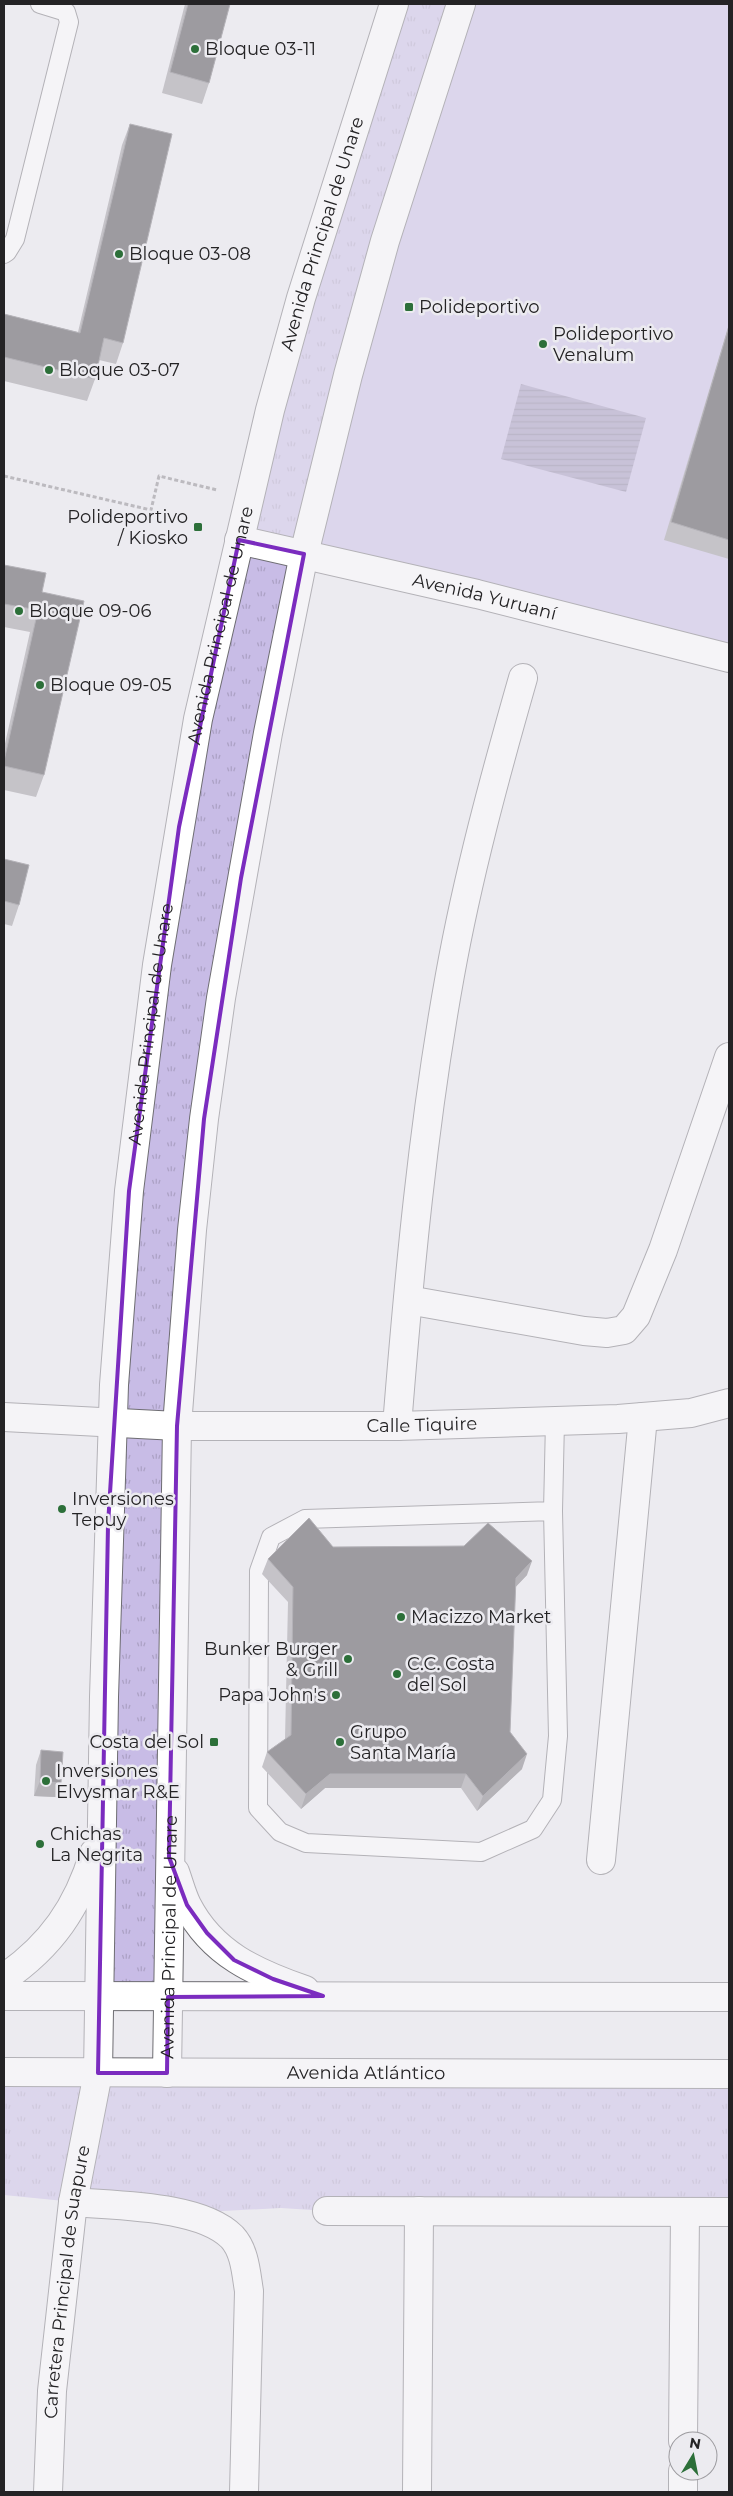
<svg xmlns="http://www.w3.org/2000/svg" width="733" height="2496" font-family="Montserrat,sans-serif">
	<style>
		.grass { fill: url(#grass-tufts) }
		.garden { fill: #c8bce6 }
		.water { fill: url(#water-rules) }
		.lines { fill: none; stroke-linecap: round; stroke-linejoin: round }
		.lane-casing { stroke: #6e6d72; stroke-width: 20 }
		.street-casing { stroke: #6e6d72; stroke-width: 30 }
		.secondary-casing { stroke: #6e6d72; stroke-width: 30 }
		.path { stroke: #807f83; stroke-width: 3; stroke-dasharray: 4 2.5; stroke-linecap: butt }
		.lane { stroke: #fff; stroke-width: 18 }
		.street { stroke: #fff; stroke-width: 28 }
		.secondary { stroke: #fff; stroke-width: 28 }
		.wall { fill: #949298 }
		.shaded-wall { fill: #716f74 }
		.building { fill: #3c3a3f; stroke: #716f74 }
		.marked { fill: none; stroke: #7b2cbf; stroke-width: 4; stroke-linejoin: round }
		.poi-dot { fill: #2c6f39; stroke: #ecebf0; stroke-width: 2 }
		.labels { text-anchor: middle; stroke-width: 5; stroke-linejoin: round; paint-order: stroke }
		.poi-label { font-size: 18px; fill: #242325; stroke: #ecebf0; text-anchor: start }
		.street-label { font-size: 18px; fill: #242325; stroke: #ecebf0 }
	</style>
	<defs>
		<pattern id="grass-tufts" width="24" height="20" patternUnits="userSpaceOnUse" patternTransform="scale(1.25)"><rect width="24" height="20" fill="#c8bce6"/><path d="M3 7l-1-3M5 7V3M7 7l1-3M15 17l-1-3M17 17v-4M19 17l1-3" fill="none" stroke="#aca1c5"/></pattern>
		<pattern id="water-rules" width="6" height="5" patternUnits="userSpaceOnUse" patternTransform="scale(1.25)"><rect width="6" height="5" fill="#9c91ba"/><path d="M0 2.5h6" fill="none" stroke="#7f7697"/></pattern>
	</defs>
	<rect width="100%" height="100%" fill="#ecebf0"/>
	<g class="grass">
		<path d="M394 4H461L304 554 192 1230 168 1997 99 1996 112 1423 198 719Z"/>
		<path d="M4 2072 729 2074V2212L327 2211 281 2208 184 2213 4 2195Z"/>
	</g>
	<path class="garden" d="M461 4H729V658L304 554Z"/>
	<path class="water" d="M521 384 646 418 626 492 501 459Z"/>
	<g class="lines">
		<defs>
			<g id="lane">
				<path d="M4 254 7 252 15 239 69 22 66 12 40 4"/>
				<path d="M553 1511 305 1519 271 1537 259 1571 258 1808 280 1832 306 1843 481 1852 533 1829 552 1800 558 1736 553 1511 555 1421"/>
			</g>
			<g id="street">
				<path id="s1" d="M239 540 477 594 729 658"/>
				<path d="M408 1300 584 1331 607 1333 624 1330 636 1316 663 1250 729 1057"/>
				<path id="s2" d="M4 1417 177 1426H397L618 1419 691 1413 729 1403"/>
				<path d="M397 1426C409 1275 423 1124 450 975 468 875 495 776 523 678"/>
				<path d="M601 1860 643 1417"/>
				<path d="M73 2202C117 2206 200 2205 232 2237 245 2251 246 2273 249 2291L244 2492"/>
				<path d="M327 2211 729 2212"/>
				<path d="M683 2441 685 2212"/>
				<path id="s3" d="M48 2492 52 2391 73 2202 98 2073"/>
				<path d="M417 2492 419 2211"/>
				<path d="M683 2492V2471"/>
			</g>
			<g id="secondary">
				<path d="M175 1872C179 1883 182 1895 187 1905 212 1954 256 1973 305 1990"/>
				<path d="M4 1978C51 1946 78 1907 94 1853"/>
				<path d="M4 1996 729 1997"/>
				<path id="s4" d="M4 2072 729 2074"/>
				<path id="s5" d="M98 2073 104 1697 114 1385 129 1191 157 965 198 719 270 410 301 298 394 4"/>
				<path id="s6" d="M167 2073 177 1426 192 1230 204 1119 221 998 268 733 304 554 348 375 385 241 461 4"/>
			</g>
		</defs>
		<use href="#lane" class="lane-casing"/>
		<use href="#street" class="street-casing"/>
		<use href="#secondary" class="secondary-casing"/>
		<path class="path" d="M4 476 151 510 159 476 217 490"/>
		<use href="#lane" class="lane"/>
		<use href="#street" class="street"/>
		<use href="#secondary" class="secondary"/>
	</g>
	<g class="wall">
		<path d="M185 4H230L209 83 202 104 162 93Z"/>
		<path d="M130 124 123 343 116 364 99 360 95 379 87 401 4 381V314L78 332 122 145Z"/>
		<path d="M729 324V559L664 540Z"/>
		<path d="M4 565 42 592 44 775 36 797 4 790V748L30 632 4 627Z"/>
		<path d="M4 859 19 905 12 926 4 924Z"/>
		<path d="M333 1547 527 1575 515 1587 510 1732 522 1769 477 1811 461 1788H325L301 1809 262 1767 267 1752 285 1739 288 1602 262 1574 268 1559Z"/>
		<path d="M41 1750 56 1797 34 1796 36 1765Z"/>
	</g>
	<g class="shaded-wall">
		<path d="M532 1561 527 1575 511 1592 516 1578Z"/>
		<path d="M527 1754 522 1769 477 1811 483 1796Z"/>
		<path d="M330 1774H466L461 1788H325L301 1809 306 1794Z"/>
		<path d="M40 1781 61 1783 56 1797 34 1796Z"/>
	</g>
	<g class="building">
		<path d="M188 4H230L209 83 170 72Z"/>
		<path d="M130 124 172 134 123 343 104 338 95 379 4 357V314L80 333Z"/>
		<path d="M729 326V540L671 522Z"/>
		<path d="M4 565 46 573 42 592 84 601 44 775 4 766V761L38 610 4 604Z"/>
		<path d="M4 859 29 865 19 905 4 901Z"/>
		<path d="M309 1518 333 1547 464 1546 488 1523 532 1561 516 1578 510 1732 527 1754 483 1796 466 1774H330L306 1794 267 1752 291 1735 293 1587 268 1559Z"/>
		<path d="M41 1750 63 1752 61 1783 40 1781Z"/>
	</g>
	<path d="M0 0H733V2496H0ZM239 540 304 554 241 878 204 1119 177 1426 169 1857 187 1905 207 1933 234 1960 273 1979 323 1996 168 1997 167 2073H98L108 1525 129 1191 179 827Z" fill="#ecebf0" fill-opacity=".55" fill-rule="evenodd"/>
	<path class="marked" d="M239 540 304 554 241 878 204 1119 177 1426 169 1857 187 1905 207 1933 234 1960 273 1979 323 1996 168 1997 167 2073H98L108 1525 129 1191 179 827Z"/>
	<g class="poi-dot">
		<circle cx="195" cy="49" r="5"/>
		<circle cx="119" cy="254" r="5"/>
		<rect x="404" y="302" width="10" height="10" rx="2.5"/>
		<circle cx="543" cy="344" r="5"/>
		<circle cx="49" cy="370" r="5"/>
		<rect x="193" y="522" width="10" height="10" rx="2.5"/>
		<circle cx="19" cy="611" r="5"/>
		<circle cx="40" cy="685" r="5"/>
		<circle cx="62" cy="1509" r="5"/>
		<circle cx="401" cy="1617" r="5"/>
		<circle cx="348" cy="1659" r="5"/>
		<circle cx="397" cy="1674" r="5"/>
		<circle cx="336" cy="1695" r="5"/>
		<rect x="209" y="1737" width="10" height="10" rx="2.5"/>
		<circle cx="340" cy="1742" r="5"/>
		<circle cx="46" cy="1781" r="5"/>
		<circle cx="40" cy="1844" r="5"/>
	</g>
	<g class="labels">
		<g class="poi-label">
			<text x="205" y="55">Bloque 03-11</text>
			<text x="129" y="260">Bloque 03-08</text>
			<text x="419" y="313">Polideportivo</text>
			<text x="553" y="340">Polideportivo<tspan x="553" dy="21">Venalum</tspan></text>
			<text x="59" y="376">Bloque 03-07</text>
			<text x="188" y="523" text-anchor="end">Polideportivo<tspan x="188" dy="21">/ Kiosko</tspan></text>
			<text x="29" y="617">Bloque 09-06</text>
			<text x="50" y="691">Bloque 09-05</text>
			<text x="72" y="1505">Inversiones<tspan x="72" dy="21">Tepuy</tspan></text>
			<text x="411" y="1623">Macizzo Market</text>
			<text x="338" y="1655" text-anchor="end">Bunker Burger<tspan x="338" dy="21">&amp; Grill</tspan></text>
			<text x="407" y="1670">C.C. Costa<tspan x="407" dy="21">del Sol</tspan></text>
			<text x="326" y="1701" text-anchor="end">Papa John's</text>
			<text x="350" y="1738">Grupo<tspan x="350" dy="21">Santa María</tspan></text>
			<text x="204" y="1748" text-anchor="end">Costa del Sol</text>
			<text x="56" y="1777">Inversiones<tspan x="56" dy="21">Elvysmar R&amp;E</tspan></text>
			<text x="50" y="1840">Chichas<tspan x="50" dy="21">La Negrita</tspan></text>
		</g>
		<g class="street-label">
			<text dy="6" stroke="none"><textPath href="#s5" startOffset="1861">Avenida Principal de Unare</textPath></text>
			<text dy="6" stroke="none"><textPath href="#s1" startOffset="252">Avenida Yuruaní</textPath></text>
			<text dy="6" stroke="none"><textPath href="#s5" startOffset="1456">Avenida Principal de Unare</textPath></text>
			<text dy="6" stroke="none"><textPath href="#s5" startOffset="1051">Avenida Principal de Unare</textPath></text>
			<text dy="6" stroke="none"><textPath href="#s2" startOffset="418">Calle Tiquire</textPath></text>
			<text dy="6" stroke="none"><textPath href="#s6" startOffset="136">Avenida Principal de Unare</textPath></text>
			<text dy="6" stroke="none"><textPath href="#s4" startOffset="362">Avenida Atlántico</textPath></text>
			<text dy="6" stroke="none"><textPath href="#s3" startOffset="211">Carretera Principal de Suapure</textPath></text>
		</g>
	</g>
	<rect width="733" height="2496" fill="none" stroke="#242325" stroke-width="10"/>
	<g transform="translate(693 2456) rotate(10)"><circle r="24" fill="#ecebf0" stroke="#9c9b9f"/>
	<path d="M0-4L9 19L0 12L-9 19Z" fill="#2c6f39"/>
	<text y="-8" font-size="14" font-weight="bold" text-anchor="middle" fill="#242325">N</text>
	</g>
</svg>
